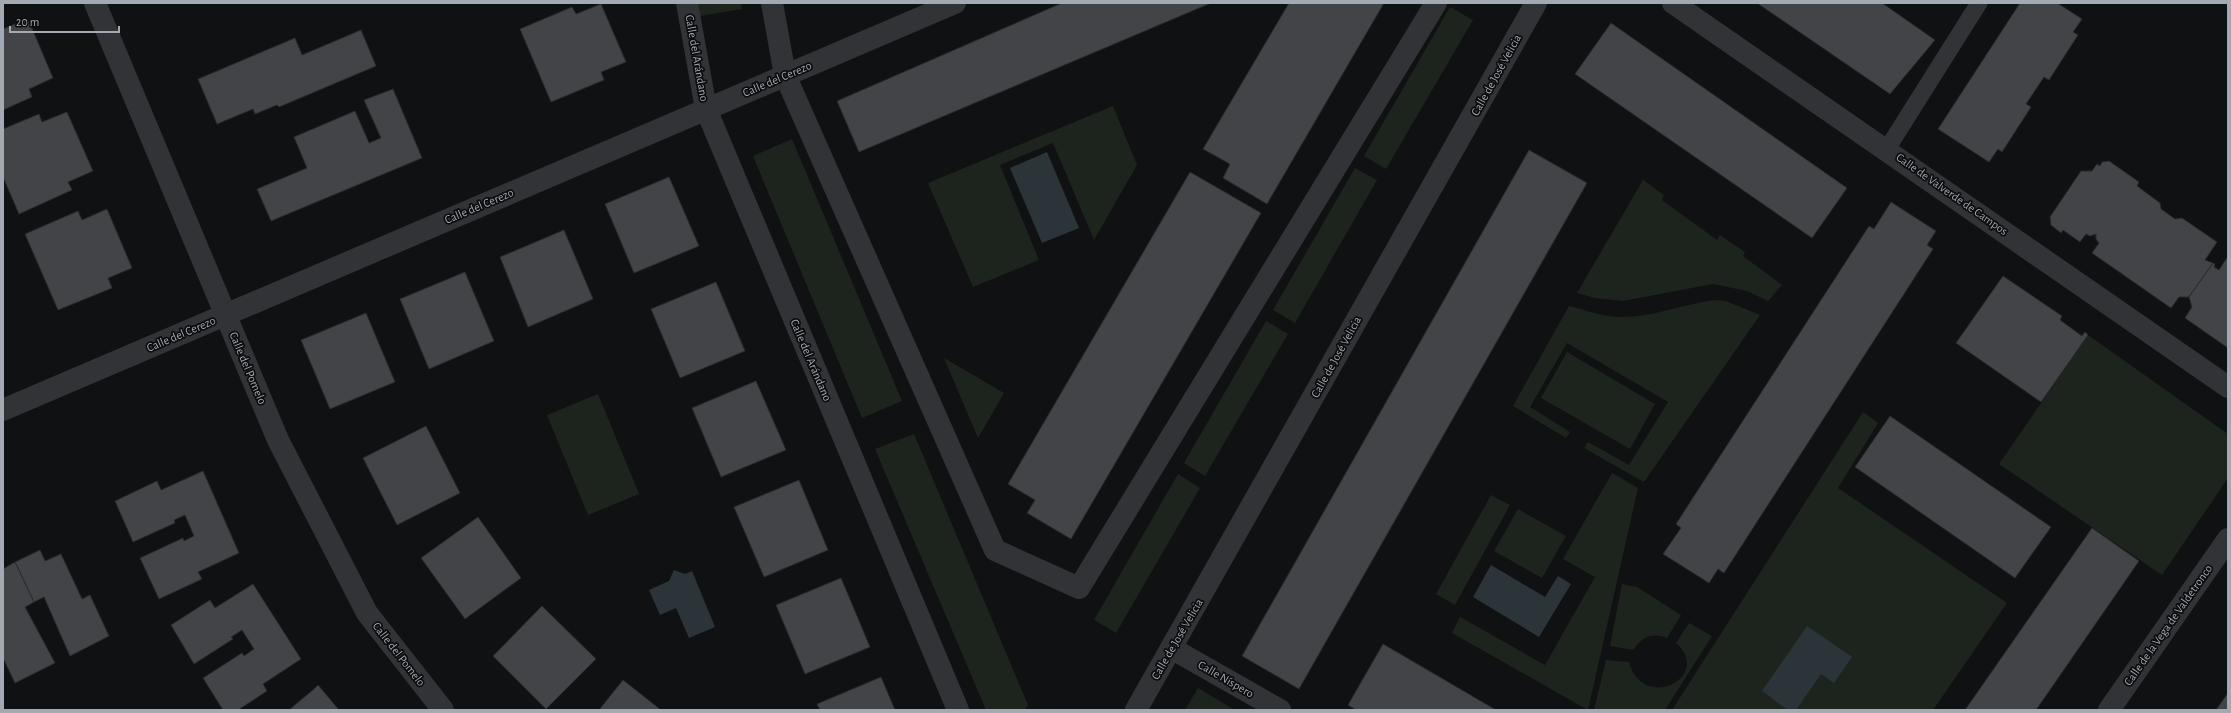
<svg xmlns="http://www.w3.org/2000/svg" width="2231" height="713" font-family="'Alegreya Sans',sans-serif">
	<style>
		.green { fill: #1d241d }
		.water { fill: #2b3539 }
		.building { fill: #424447; stroke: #2b2b2d }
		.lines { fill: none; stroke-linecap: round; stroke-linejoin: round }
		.service { stroke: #323336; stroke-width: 17 }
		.minor { stroke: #323336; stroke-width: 22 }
		.tertiary { stroke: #323336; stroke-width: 22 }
		.labels { text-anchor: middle; stroke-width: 3.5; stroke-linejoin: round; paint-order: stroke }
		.street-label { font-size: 12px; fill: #a3aab1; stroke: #0b0c0d }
	</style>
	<rect width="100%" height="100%" fill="#101112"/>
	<g class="green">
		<path d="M698 3H741L742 9 700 16Z"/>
		<path d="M1450 7 1473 20 1386 169 1364 156Z"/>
		<path d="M1113 106 1137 165 1094 240 1053 143 1000 165 1039 260 973 287 928 183Z"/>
		<path d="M792 139 902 401 862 418 753 156Z"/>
		<path d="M1355 168 1377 180 1295 323 1273 310Z"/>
		<path d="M1643 180 1664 195 1662 200 1717 240 1720 235 1745 252 1743 256 1782 285 1768 301 1747 291 1713 284 1623 301 1595 298 1577 293Z"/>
		<path d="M1714 300 1726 301 1760 315 1644 482 1584 448 1588 442 1629 465 1668 402 1567 343 1530 407 1570 432 1566 438 1513 406 1569 306C1582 309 1595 314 1608 316 1644 321 1679 305 1714 300Z"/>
		<path d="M1266 321 1288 334 1205 476 1184 463Z"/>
		<path d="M2088 335 2228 434V478L2162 575 1999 464Z"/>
		<path d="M1567 352 1655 404 1630 449 1541 398Z"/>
		<path d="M944 358 1004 393 978 438Z"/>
		<path d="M598 394 639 494 588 515 547 415Z"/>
		<path d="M1863 412 1878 423 1838 488 2007 603 1933 710H1672Z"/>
		<path d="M914 434 1028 705 1025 710H986L875 449Z"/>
		<path d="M1612 473 1638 488 1588 710 1452 633 1460 617 1545 665 1595 577 1563 559Z"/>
		<path d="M1178 474 1200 488 1116 633 1094 620Z"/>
		<path d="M1491 495 1510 505 1455 605 1436 594Z"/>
		<path d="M1518 509 1566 536 1542 578 1494 551Z"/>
		<path d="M1622 584 1637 587 1681 615 1667 638C1650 632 1643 637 1633 650L1610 646Z"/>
		<path d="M1689 623 1712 636 1665 710H1594L1606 660 1629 662C1643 713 1714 677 1676 643Z"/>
		<path d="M1198 688 1235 710H1185Z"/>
	</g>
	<g class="water">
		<path d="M1047 152 1079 228 1042 243 1010 168Z"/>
		<path d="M1491 565 1545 597 1558 576 1571 584 1539 637 1473 597Z"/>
		<path d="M674 570 685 574 692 571 715 627 689 638 676 608 660 615 649 590 669 581Z"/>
		<path d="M1807 626 1852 657 1834 683 1821 674 1796 710H1788L1762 691Z"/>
	</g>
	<g class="building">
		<path d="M1062 3H1211L859 152 837 101Z"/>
		<path d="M1289 3H1384L1267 204 1223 178 1230 164 1203 149Z"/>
		<path d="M1757 3H1882L1935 40 1890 94Z"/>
		<path d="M2020 3H2057L2082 19 2073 32 2078 35 2049 80 2044 77 2026 104 2031 107 2002 152 1998 149 1989 162 1938 129Z"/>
		<path d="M601 4 626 62 601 72 604 80 551 102 520 29 572 7 576 14Z"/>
		<path d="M28 19 53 78 29 89 32 97 3 110V29Z"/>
		<path d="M1611 23 1847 188 1812 238 1575 74Z"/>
		<path d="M361 30 376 66 279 107 277 105 255 114 253 109 217 124 198 79 295 38 302 55Z"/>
		<path d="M393 89 422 158 271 221 257 189 307 168 294 137 355 111 369 143 381 138 364 100Z"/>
		<path d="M67 112 93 171 68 182 72 190 19 214 3 177V129L39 114 42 122Z"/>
		<path d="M1529 150 1587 183 1299 689 1242 656Z"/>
		<path d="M2109 161 2139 182 2137 186 2160 203 2161 209 2175 219 2182 218 2217 242 2205 260 2213 263 2189 297H2179L2171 308 2092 253 2099 243 2096 239V234L2090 236 2086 234 2080 242 2063 230 2061 233 2051 225 2050 217 2081 171H2092L2097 164 2100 166 2102 162Z"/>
		<path d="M1190 172 1261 213 1071 539 1027 513 1035 500 1008 484Z"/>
		<path d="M669 177 699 246 634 273 605 204Z"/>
		<path d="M1891 202 1936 231 1927 245 1933 249 1724 573 1718 569 1709 583 1663 554 1681 528 1676 524 1869 226 1874 229Z"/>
		<path d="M107 209 132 268 108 278 112 288 58 310 25 234 78 211 82 220Z"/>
		<path d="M564 230 593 299 528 327 500 257Z"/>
		<path d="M2228 256V348L2185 318 2192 307 2189 297 2213 263 2215 264 2214 267 2219 270Z"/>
		<path d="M465 272 494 341 429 369 400 299Z"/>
		<path d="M2003 276 2062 316 2060 320 2082 336 2085 332 2088 335 2041 402 1956 343Z"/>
		<path d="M716 282 745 351 680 378 651 309Z"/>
		<path d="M366 313 395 382 330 409 301 340Z"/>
		<path d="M756 381 786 450 721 477 692 408Z"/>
		<path d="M1890 416 2051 527 2015 578 1855 467Z"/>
		<path d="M426 426 460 493 397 525 363 458Z"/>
		<path d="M203 471 239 553 198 572 202 579 159 599 140 558 183 538 184 541 194 536 185 515 174 520 175 523 133 542 115 501 157 481 161 490Z"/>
		<path d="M799 480 828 550 764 577 734 507Z"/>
		<path d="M478 517 521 578 465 619 421 558Z"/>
		<path d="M2092 528 2139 561 2036 710H1965Z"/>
		<path d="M40 550 45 561 61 554 82 599 90 595 109 636 70 656 44 597 34 602 15 562Z"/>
		<path d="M15 562 34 602 25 607 55 663 15 683 3 658V569Z"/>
		<path d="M841 578 870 647 805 674 776 605Z"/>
		<path d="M253 584 301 659 263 684 267 691 238 710H223L203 678 242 653 244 656 254 649 242 630 231 637 233 639 194 664 171 625 210 600 215 608Z"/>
		<path d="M542 606 596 659 546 709 493 656Z"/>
		<path d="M1383 644 1496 710H1356L1348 705Z"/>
		<path d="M881 677 895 710H820L817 704Z"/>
		<path d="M623 680 661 710H599Z"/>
		<path d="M318 685 339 710H289L314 689Z"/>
		<path d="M2228 693V710H2216Z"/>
	</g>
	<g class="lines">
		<path class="service" d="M1887 149 1979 3"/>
		<g class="minor">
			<path d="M95 3 278 440 367 613 443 710"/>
			<path d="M687 3 706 109 958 710"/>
			<path d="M772 3 785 75 995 550 1079 588 1436 3"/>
			<path d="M1673 3 2228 387"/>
			<path d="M3 410 955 3"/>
			<path d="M1171 648 1280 710"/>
			<path d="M2109 710 2228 539"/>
		</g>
		<path class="tertiary" d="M1136 710 1536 3"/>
	</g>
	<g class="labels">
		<g class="street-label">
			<text transform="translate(697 58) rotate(80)" y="4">Calle del Arándano</text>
			<text transform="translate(1496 75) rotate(-61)" y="4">Calle de José Velicia</text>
			<text transform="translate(777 79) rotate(-23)" y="4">Calle del Cerezo</text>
			<text transform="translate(1952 194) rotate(35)" y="4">Calle de Valverde de Campos</text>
			<text transform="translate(479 206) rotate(-23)" y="4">Calle del Cerezo</text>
			<text transform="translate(181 334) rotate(-23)" y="4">Calle del Cerezo</text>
			<text transform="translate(1336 357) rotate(-61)" y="4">Calle de José Velicia</text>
			<text transform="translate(811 360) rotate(67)" y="4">Calle del Arándano</text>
			<text transform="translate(248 368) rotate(67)" y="4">Calle del Pomelo</text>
			<text transform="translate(2168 625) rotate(-55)" y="4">Calle de la Vega de Valdetronco</text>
			<text transform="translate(1177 639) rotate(-60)" y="4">Calle de José Velicia</text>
			<text transform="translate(399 654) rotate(52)" y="4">Calle del Pomelo</text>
			<text transform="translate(1226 679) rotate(30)" y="4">Calle Níspero</text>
		</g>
	</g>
	<rect width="2231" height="713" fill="none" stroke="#a3aab1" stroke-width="8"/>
	<path d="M10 26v6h109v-6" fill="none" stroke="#a3aab1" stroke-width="2"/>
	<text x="16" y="26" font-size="12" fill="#a3aab1" stroke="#0b0c0d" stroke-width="3" paint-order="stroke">20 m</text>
</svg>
